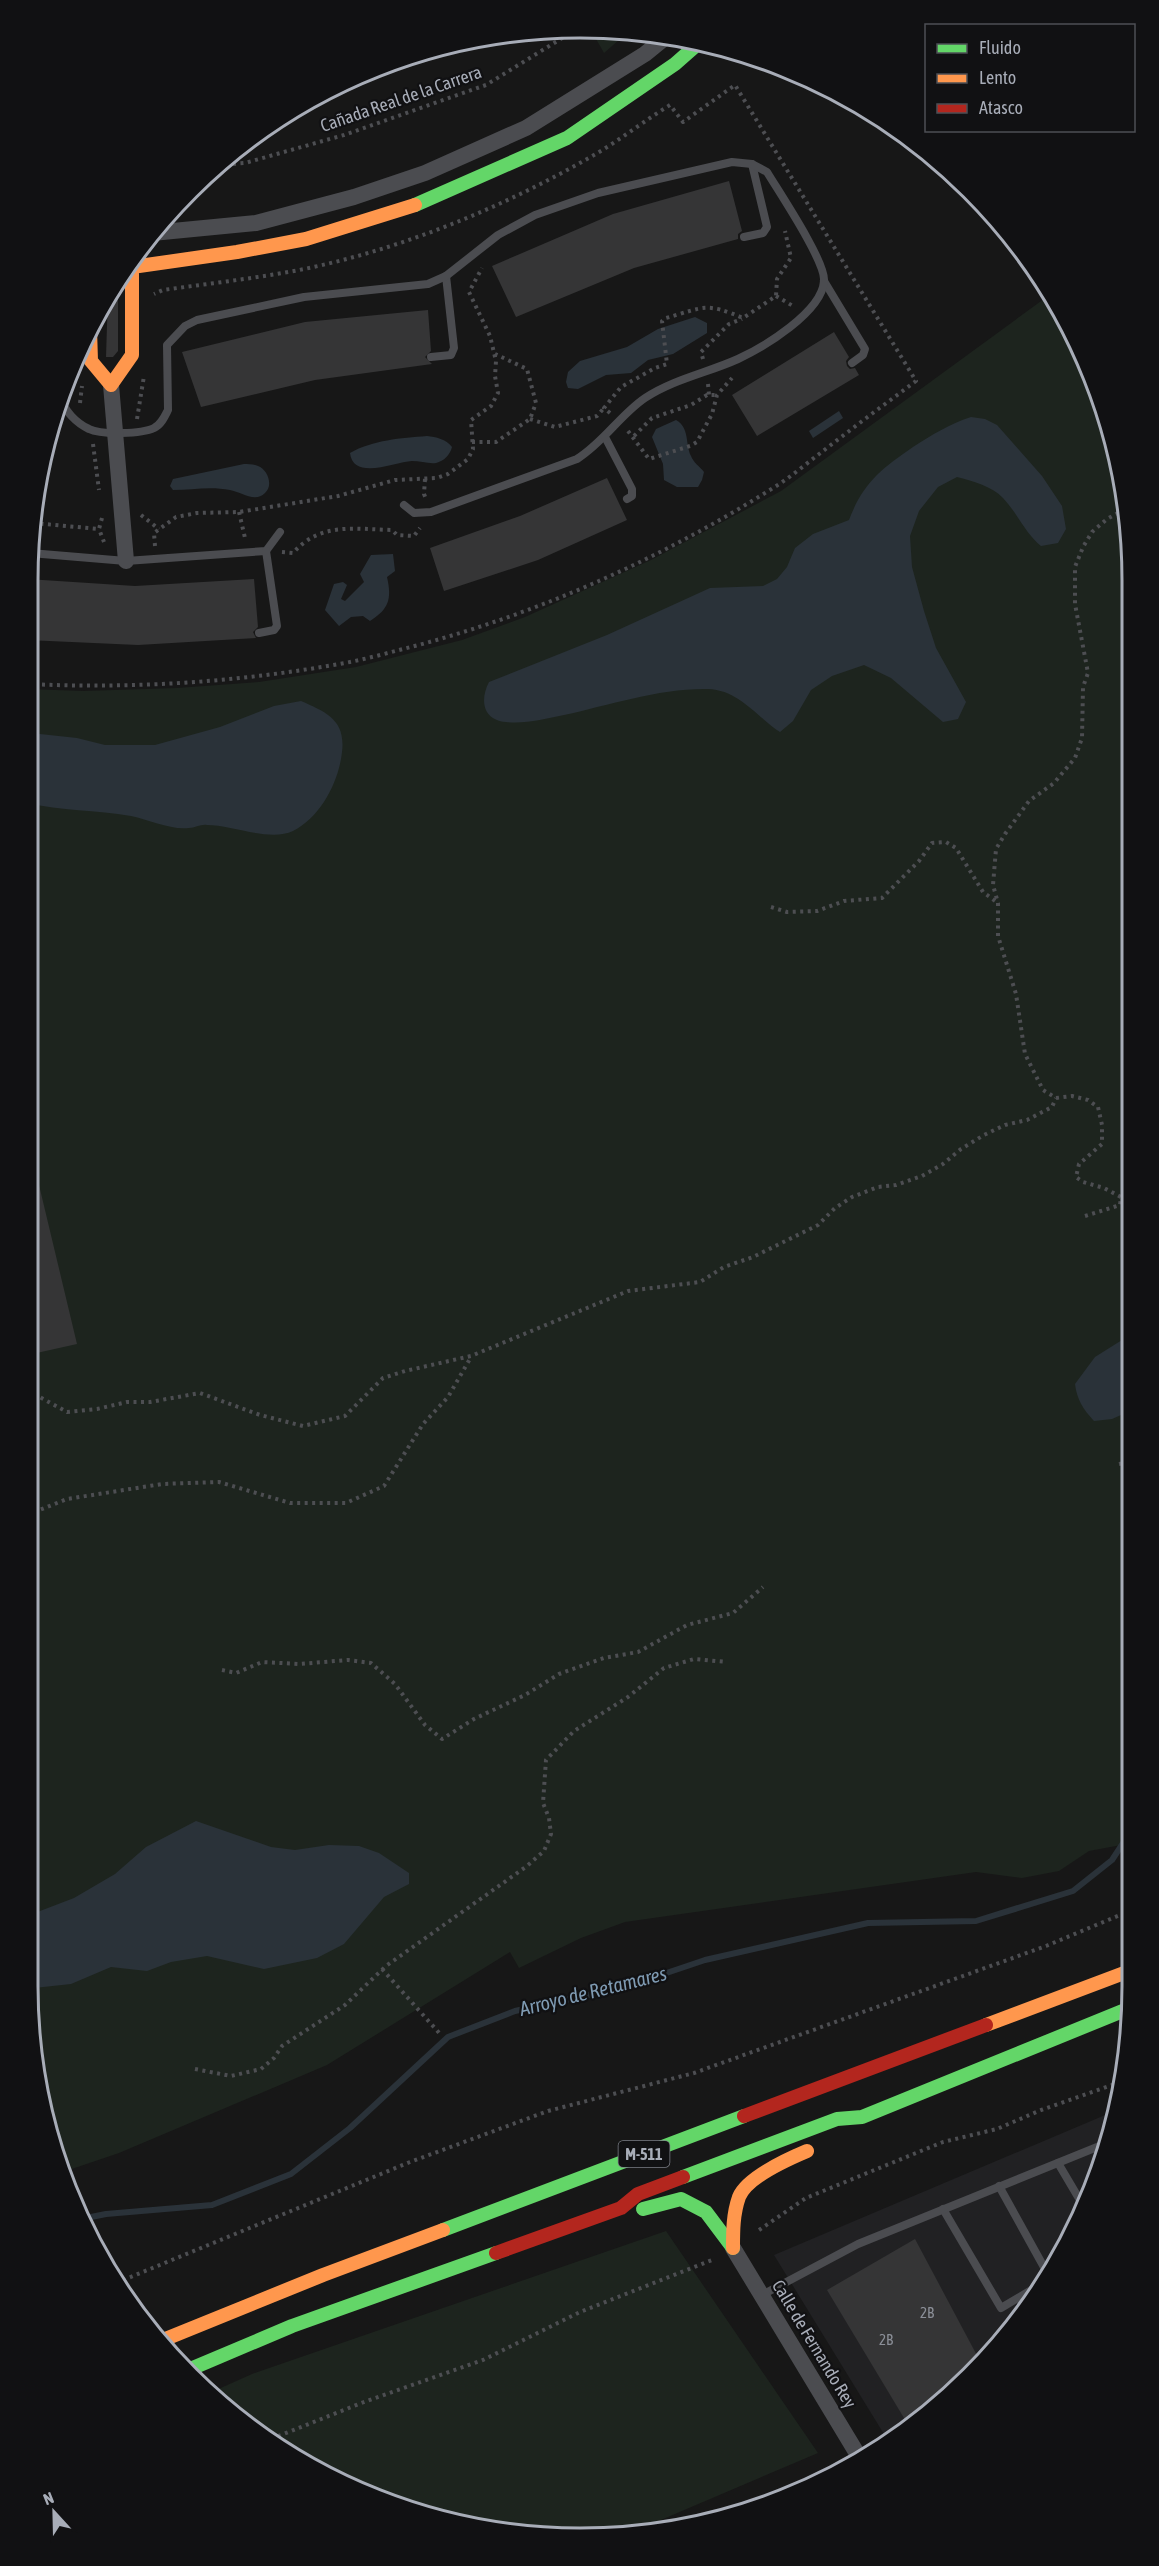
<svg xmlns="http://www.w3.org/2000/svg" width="1159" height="2566" font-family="'Asap Condensed',sans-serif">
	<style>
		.built { fill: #212123 }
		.green { fill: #1d241e }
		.water { fill: #2a3239 }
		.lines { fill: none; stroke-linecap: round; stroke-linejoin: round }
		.stream { stroke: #2a3239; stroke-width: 6 }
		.building { fill: #353536 }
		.path { stroke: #4d4e52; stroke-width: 4; stroke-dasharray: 3 4.5; stroke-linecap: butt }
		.lane { stroke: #4b4c50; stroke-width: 8 }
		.street { stroke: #4b4c50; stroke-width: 16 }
		.fast { stroke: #63d668; stroke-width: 14 }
		.slow { stroke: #ff974d; stroke-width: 14 }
		.jam { stroke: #b3261e; stroke-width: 14 }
		.labels { text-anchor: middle; stroke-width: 4.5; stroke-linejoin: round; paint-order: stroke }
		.number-label { font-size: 15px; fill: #8b8f98 }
		.shield { fill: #111113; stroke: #7b7e86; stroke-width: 1.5 }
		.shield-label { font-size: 16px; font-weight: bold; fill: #a8adb8 }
		.street-label { font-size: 18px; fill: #a8adb8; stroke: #111113 }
		.water-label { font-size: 20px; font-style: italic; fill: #7f9bb3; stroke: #111113 }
		.rim { fill: none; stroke: #a8adb8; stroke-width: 3 }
	</style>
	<rect width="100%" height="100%" fill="#171717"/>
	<path class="built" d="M1117 2110 1090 2198 995 2351 887 2439 774 2255Z"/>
	<g class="green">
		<path d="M590 28 628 32 604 53Z"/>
		<path d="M1048 296 1090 368 1127 507 1132 1843 1089 1851 1059 1871 1022 1878 976 1872 625 1922 581 1938 519 1968 510 1952 327 2065 119 2153 60 2173 56 2164 27 1986V689L83 691 177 688 259 682 356 667 462 640 525 617 651 560 781 491Z"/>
		<path d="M666 2231 818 2453 628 2534 579 2539 472 2528 304 2465 214 2391 252 2374Z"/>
	</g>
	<g class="water">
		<path d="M695 317 707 323V333L673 354 648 360 631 373 606 375 578 389 568 388 566 382 568 372 580 361 627 347 658 329Z"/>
		<path d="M839 411 843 418 813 438 809 431Z"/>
		<path d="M971 417 985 419 997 425 1042 476 1062 506 1066 529 1058 543 1041 546C1025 533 1018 514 1003 498 992 486 972 481 957 477L938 487 919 511 910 536 912 567 924 611 936 648 966 702 958 719 943 722 891 678 864 665 832 676 811 690 793 721 780 732C757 717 739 690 708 689 660 688 610 705 564 715 545 719 525 724 506 722 482 720 480 699 489 682L607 635 710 588 763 586 777 579 787 567 795 548 813 534 849 520C863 483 881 469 913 447 932 435 949 424 971 417Z"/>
		<path d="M676 420C690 428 685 444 691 456 693 462 700 467 704 472L702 480 698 487H677L664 480 663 464 652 437 656 429Z"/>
		<path d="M427 436C436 437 446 439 452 447 450 455 444 461 436 463 429 464 420 461 412 461 395 462 353 481 350 453 373 440 401 438 427 436Z"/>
		<path d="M244 464C248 464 253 464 258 466 267 469 274 485 265 493 255 503 241 492 230 490 210 486 192 490 173 490L170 486 173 479Z"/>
		<path d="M393 554 395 571 387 577C392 599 389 609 370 621L363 616 351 617 339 626 325 610 334 584 343 582 347 585 341 599 345 601 364 582 360 574 371 555Z"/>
		<path d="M301 701C326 712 346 720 342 752 339 781 321 817 293 831 270 842 232 825 207 825 201 824 195 828 189 828 170 830 150 820 131 816 96 810 61 811 27 803V736L40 734 77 738 105 745H155L220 727 274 706Z"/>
		<path d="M1130 1335V1411L1112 1419 1094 1421C1083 1409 1077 1400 1075 1384L1095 1357Z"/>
		<path d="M196 1821 271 1847 295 1850 329 1845 359 1846 379 1853 409 1873V1884L384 1897 344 1944 317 1958 264 1969 207 1956 171 1962 147 1971 111 1967 71 1984 34 1988 27 1986V1916L74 1898 115 1874 146 1847Z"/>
	</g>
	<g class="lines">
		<path class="stream" d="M81 2219 106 2214 212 2205 291 2174 350 2128 448 2037 515 2011 625 1987 705 1960 868 1923 976 1921 1073 1891 1112 1860 1131 1831"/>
	</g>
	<g class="building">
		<path d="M729 181 742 231 738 234V239L634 268 516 317 492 266 613 214Z"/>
		<path d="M108 295H118V351L113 357H106Z"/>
		<path d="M428 310 431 351 425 357 432 364 315 380 201 407 182 352 305 322Z"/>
		<path d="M834 332 849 357 846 361 847 366 850 369 855 368 859 375 757 436 732 395Z"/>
		<path d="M607 478 627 520 538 560 444 591 430 548 520 516Z"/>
		<path d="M27 579 135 586 254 579 258 627 253 632 256 638 138 645 27 640Z"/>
		<path d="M27 1164H34L77 1344 32 1354 27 1336V1285L36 1283 27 1239Z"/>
		<path d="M915 2239 981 2363 907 2423 827 2290Z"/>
	</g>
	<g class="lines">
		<g class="path">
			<path d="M359 74 412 60 480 37"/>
			<path d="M218 165 245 163 344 135 486 85 580 27"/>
			<path d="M776 296 793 306"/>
			<path d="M703 359 701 352 729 324 742 319"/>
			<path d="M708 384 709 395"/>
			<path d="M80 403 82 386"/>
			<path d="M610 413 604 408 621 387 655 368 667 364 662 321 666 318C705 307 705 302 743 318L776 296 777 279 791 258 785 231"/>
			<path d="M137 419 144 376"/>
			<path d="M530 419 555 427 597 416 604 408"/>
			<path d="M628 431 649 459 690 446 697 442 712 414 717 395 732 378"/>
			<path d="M634 436 652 418 691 405 707 395H717"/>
			<path d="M472 442H496L530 419 536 403 527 369 495 354"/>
			<path d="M93 444 99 490"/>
			<path d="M425 479 424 494 426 499"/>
			<path d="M239 512 245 538"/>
			<path d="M141 515 159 529"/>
			<path d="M102 518 99 529 104 542"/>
			<path d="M33 523 99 529"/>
			<path d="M155 546 154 533 176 517 197 513 239 512 338 496 395 480 437 478 448 474 468 459 473 449 471 420 491 406 498 393 495 376 496 361 490 336 469 292 482 268"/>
			<path d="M282 552 293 553C320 522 354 529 392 530L397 535 414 536 420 528"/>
			<path d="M27 684C135 689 243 682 350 662 370 658 391 652 411 647 540 613 660 559 773 488 791 477 807 463 823 451 854 427 885 404 916 381L735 85 683 122 670 105C644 121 620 140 594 155 502 208 398 251 294 271 250 279 206 284 163 290L154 294"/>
			<path d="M771 907 787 912 817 911 844 901 882 898 919 861 932 843 946 842 956 848 983 892 998 903"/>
			<path d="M1085 1216 1120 1205 1121 1197 1104 1188 1083 1182 1076 1177 1079 1164 1102 1144V1125L1098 1107 1088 1100 1072 1096 1056 1098 1043 1090 1025 1054 1016 994 998 936V903L993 885 996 849 1005 834 1029 801 1054 783 1075 758 1082 738 1083 687 1088 673 1075 604V567L1083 547 1092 532 1107 519 1127 508"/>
			<path d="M27 1372 36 1395 67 1412 97 1409 127 1402H150L200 1393 260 1415 303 1426 345 1416 383 1378 405 1371 471 1356 628 1291 700 1282 724 1267 753 1257 818 1225 835 1208 852 1197 878 1187 896 1185 922 1176 943 1164 961 1149 984 1135 1005 1125 1027 1120 1052 1107 1056 1098"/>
			<path d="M1119 1464 1130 1462"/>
			<path d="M27 1515 67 1499 162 1484 219 1482 290 1503H346L384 1486 423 1424 448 1397 471 1357"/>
			<path d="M222 1670 236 1673 262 1662 299 1664 348 1660 371 1663 395 1684 425 1725 442 1739 474 1719 525 1695 559 1674 604 1658 638 1652 687 1625 733 1613 763 1587"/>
			<path d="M382 1969 441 2035"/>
			<path d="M195 2069 231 2076 261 2069 274 2058 282 2046 345 2005 386 1966 527 1866 544 1851 551 1834 549 1818 543 1803 546 1760 574 1731 628 1697 664 1668 694 1659 727 1662"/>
			<path d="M759 2230 806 2198 943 2142 997 2129 1041 2110 1123 2081"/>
			<path d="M116 2283 410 2162 548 2111 694 2073 1046 1946 1132 1910"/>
			<path d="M271 2439 364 2402 483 2360 580 2312 712 2260"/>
		</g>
		<g class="lane">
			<path d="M744 237 763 233 767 227 752 164"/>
			<path d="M824 281 865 349 863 355 852 363"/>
			<path d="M431 357 451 355 454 348 446 276"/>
			<path d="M60 398C65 411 76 423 89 429 101 435 142 434 154 428 161 425 165 416 168 410L167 345 185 326 197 320 304 297 428 284 446 276 498 235 535 215 598 193 732 162 752 164 767 172C779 192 826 262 824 281 822 312 764 347 738 359 707 373 674 379 645 398 620 415 604 442 577 459L431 512 414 513 404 505"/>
			<path d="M605 437 632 489V496L627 499"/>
			<path d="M30 553 126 561 266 551 280 532"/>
			<path d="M259 633 274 630 277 626 266 551"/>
			<path d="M1058 2163 1084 2207"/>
			<path d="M999 2186 1045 2269"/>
			<path d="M943 2209 1001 2308 1033 2289"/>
			<path d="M762 2295 858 2244 1107 2143"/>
		</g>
		<g class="street">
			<path d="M152 233 256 223 354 197 425 173 526 128 645 54 667 36"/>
			<path d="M117 278C128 273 135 266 136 254"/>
			<path d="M111 385 126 561"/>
			<path d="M733 2248 861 2460"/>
		</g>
		<g class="fast">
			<path d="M415 205 567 138 675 64 700 42"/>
			<path d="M683 2177 837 2119 862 2117 1130 2008"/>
			<path d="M643 2209 681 2199 706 2212 733 2248"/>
			<path d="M443 2230 744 2116"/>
			<path d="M188 2370 292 2326 496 2253"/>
		</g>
		<g class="slow">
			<path d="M90 329 91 361 111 385 132 355V267L237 252 306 239 415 205"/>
			<path d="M986 2025 1132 1970"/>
			<path d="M733 2248C733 2231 733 2214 739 2197 747 2177 788 2159 807 2151"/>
			<path d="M158 2342 323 2275 443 2230"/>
		</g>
		<g class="jam">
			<path d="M744 2116 986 2025"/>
			<path d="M496 2253 621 2208 638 2194 683 2177"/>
		</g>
	</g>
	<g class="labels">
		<g class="number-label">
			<text x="927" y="2318">2B</text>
			<text x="886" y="2345">2B</text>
		</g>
		<rect class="shield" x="618.5" y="2141" width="51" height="26" rx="4.5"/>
		<g class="shield-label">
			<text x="644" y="2160">M-511</text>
		</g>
		<g class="street-label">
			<text transform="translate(401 99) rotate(-19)" y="6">Cañada Real de la Carrera</text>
			<text transform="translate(814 2344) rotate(59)" y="6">Calle de Fernando Rey</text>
		</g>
		<g class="water-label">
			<text transform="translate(593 1991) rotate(-14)" y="7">Arroyo de Retamares</text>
		</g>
	</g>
	<path d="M0 0H1159V2566H0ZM580 38H580A542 542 0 0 1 1122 580V1986A542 542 0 0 1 580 2528H580A542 542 0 0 1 38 1986V580A542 542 0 0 1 580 38Z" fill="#111113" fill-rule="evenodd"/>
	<path class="rim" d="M580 38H580A542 542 0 0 1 1122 580V1986A542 542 0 0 1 580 2528H580A542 542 0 0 1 38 1986V580A542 542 0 0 1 580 38Z"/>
	<rect x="925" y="24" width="210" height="108" fill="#111113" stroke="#4d4f55" stroke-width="1.5"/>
	<rect x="937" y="44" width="30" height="9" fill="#63d668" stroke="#4d4f55" stroke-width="1.5"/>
	<text x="979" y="54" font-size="18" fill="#a8adb8">Fluido</text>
	<rect x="937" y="74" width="30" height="9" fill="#ff974d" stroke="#4d4f55" stroke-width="1.5"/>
	<text x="979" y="84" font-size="18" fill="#a8adb8">Lento</text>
	<rect x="937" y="104" width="30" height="9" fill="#b3261e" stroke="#4d4f55" stroke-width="1.5"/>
	<text x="979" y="114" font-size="18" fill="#a8adb8">Atasco</text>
	<g transform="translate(54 2512) rotate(338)" stroke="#111113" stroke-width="4.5" paint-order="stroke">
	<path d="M0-4.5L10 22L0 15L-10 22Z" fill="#a8adb8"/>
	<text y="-9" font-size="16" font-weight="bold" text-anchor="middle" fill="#a8adb8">N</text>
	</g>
</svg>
